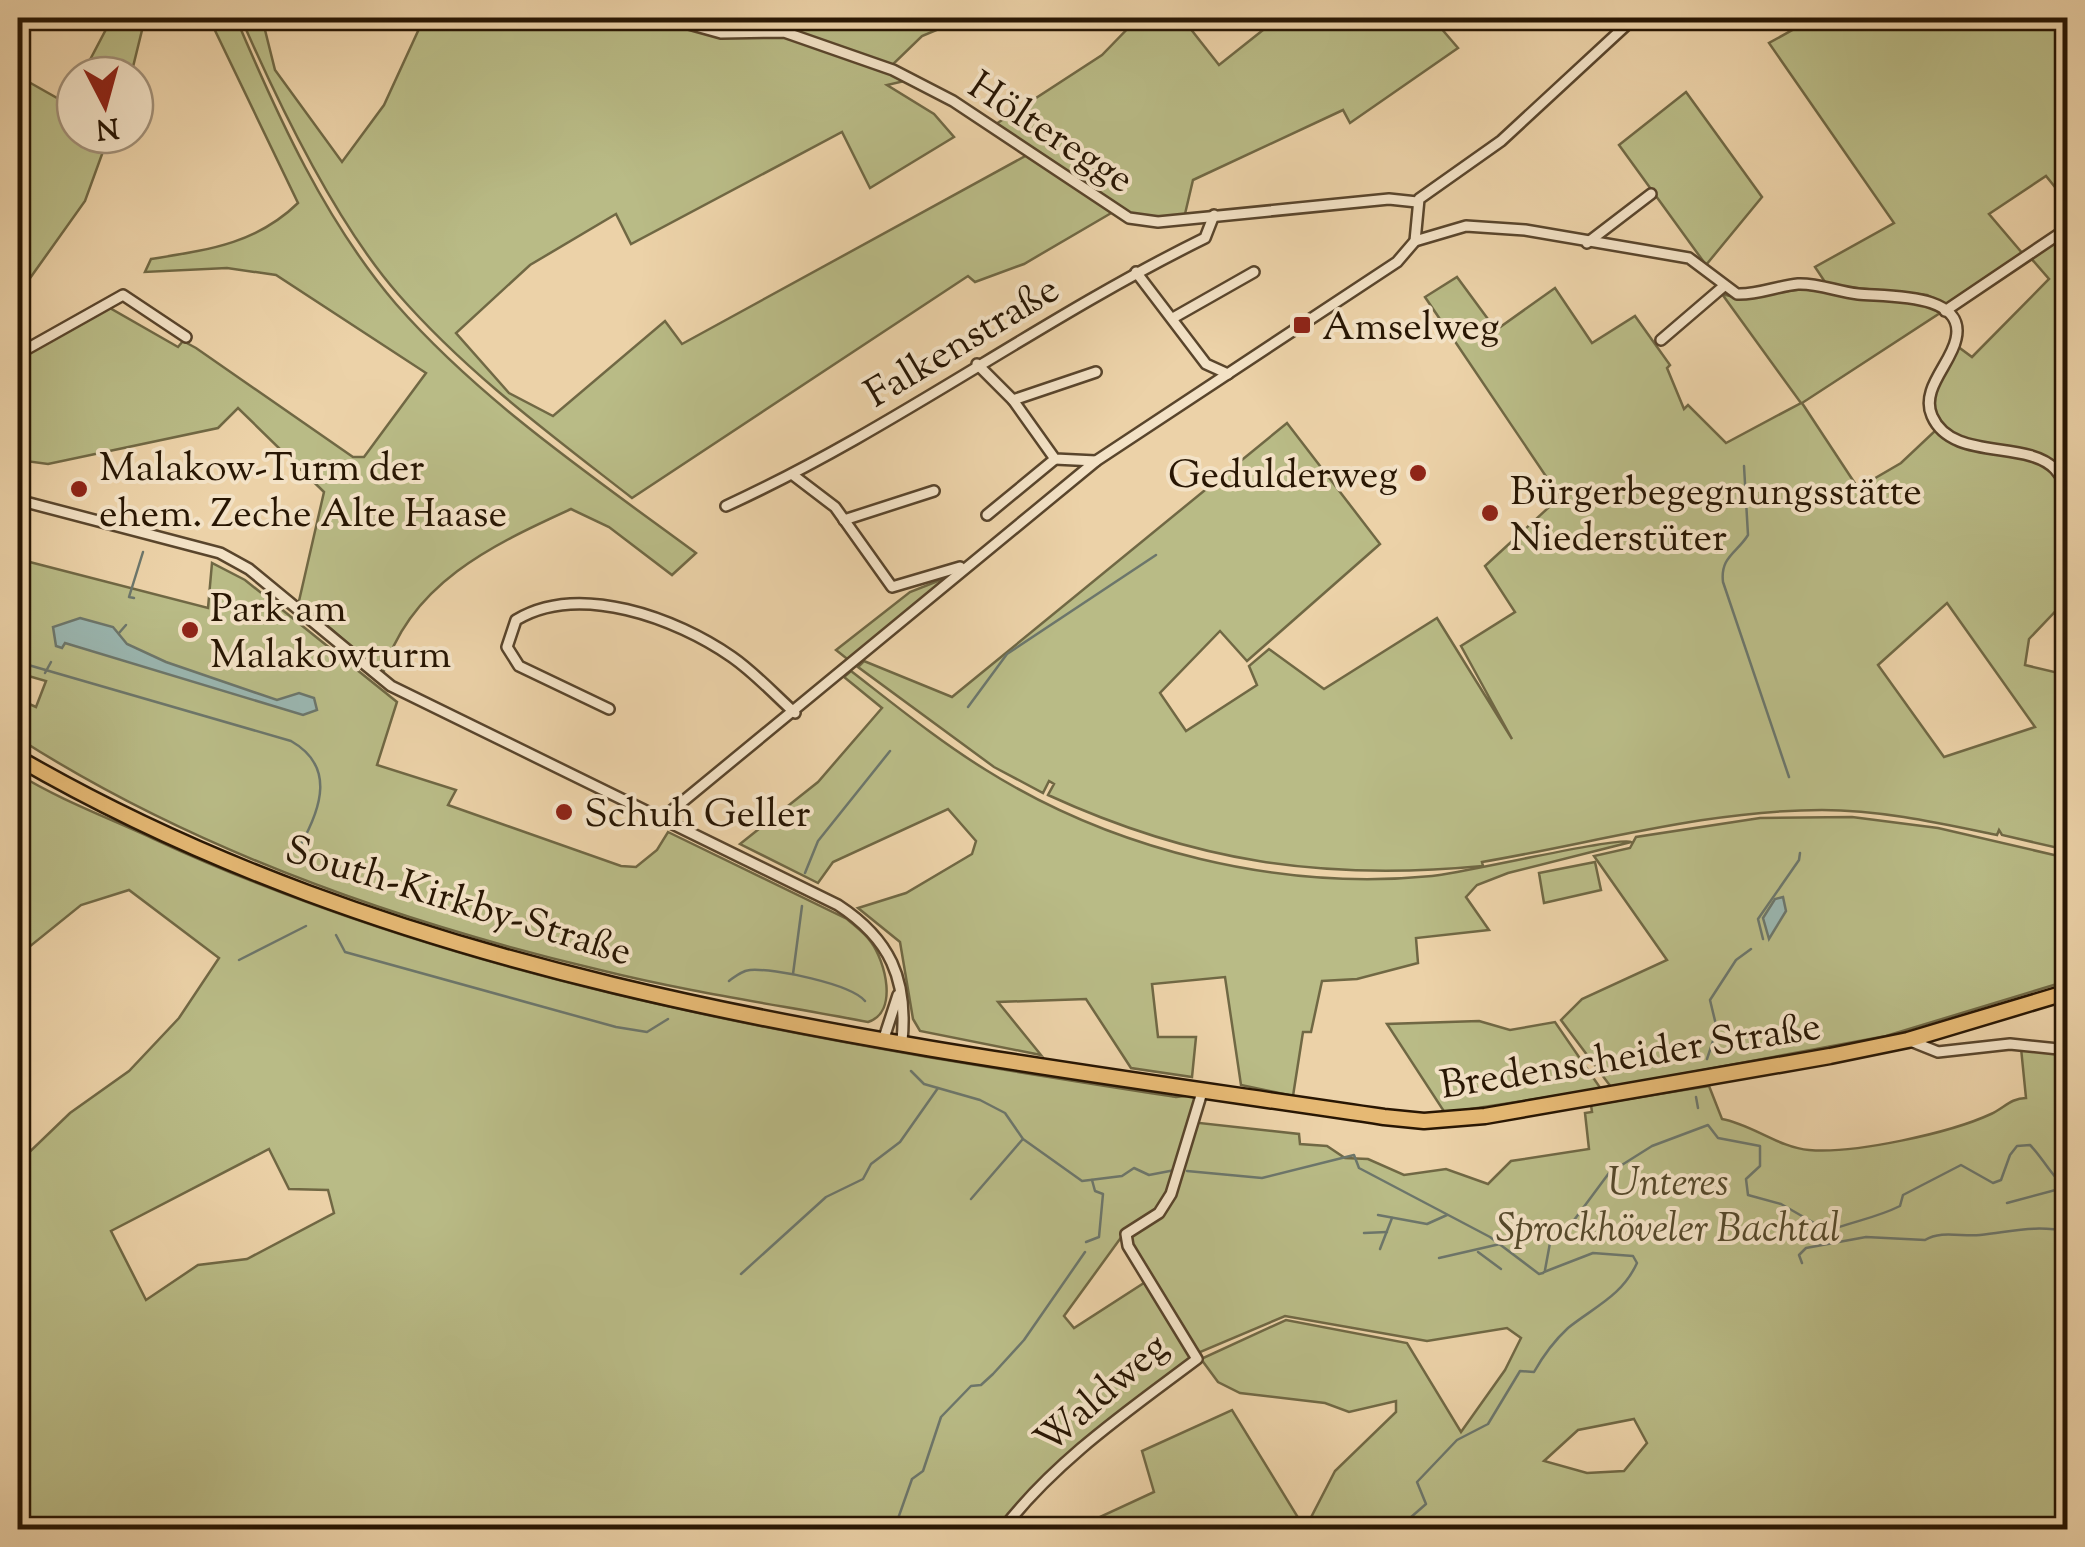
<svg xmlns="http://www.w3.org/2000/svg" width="2085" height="1547" font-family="'Sorts Mill Goudy',serif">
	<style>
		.green { fill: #b9bb86; stroke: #706844; stroke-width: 2.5; fill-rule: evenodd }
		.water { fill: #9ab6b0; stroke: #6c766b; stroke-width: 2.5 }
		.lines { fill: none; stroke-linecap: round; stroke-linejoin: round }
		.stream { stroke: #6c766b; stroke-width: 2.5 }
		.street-casing { stroke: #59452c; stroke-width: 14 }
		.primary-casing { stroke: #281603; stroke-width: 19 }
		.street { stroke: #f3e2c6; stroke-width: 9 }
		.primary { stroke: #e6b974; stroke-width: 14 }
		.poi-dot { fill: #8f2418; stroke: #f3e2c6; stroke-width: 4 }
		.labels { text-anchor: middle; stroke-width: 8; stroke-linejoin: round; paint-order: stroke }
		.street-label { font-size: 40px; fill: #281603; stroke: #f3e2c6 }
		.poi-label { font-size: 40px; fill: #281603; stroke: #f3e2c6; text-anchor: start }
		.park-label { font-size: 40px; font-style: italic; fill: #54482a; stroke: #f3e2c6 }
	</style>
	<rect width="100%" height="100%" fill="#ecd2a8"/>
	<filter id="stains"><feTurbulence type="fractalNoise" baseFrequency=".002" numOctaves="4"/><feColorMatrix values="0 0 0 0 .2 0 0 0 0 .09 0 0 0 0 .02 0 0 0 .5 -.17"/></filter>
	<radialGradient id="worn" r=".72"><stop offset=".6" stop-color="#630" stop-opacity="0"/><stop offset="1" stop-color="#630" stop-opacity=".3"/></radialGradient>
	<g class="green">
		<path d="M112 18H145L131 75H82Z"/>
		<path d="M209 18H236C278 117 325 221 396 304 481 401 593 477 696 553L672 575 609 527 571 509C492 545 409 584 383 674L299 601 324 492 238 408 218 428 48 464 18 460V359L108 307 178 347 183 341 196 348 353 457H364L426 373 276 275 227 268 145 272 151 259C207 250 256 244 298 203Z"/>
		<path d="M241 18H262L275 70 342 162 384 105 424 18H965L922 36 890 67 909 80 887 85 934 114 954 137 870 188 842 132 631 244 616 214 530 265 456 333 509 393 553 416 665 321 682 344 1029 154 1113 212 1024 264 975 282 968 276 632 498C550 434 467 373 398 294 336 223 279 105 241 18Z"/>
		<path d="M1138 18H1182L1219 65 1278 18H1452L1440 27 1458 48 1350 123 1343 110 1193 180 1185 214 1157 218 1129 213 996 124 1102 55Z"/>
		<path d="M1814 18H2067V202L2046 176 1989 214 2023 254 1949 306 1927 295 1827 285 1815 267 1894 223 1769 43Z"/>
		<path d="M27 81 66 103 75 87V135H109L85 201 18 295V99Z"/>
		<path d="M1686 92 1762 197 1706 265 1619 145Z"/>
		<path d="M2067 231V496C2065 486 2063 474 2056 467 2026 431 1955 467 1931 403L1957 346 1972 357 2049 279 2029 256Z"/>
		<path d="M1457 277 1496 330 1555 288 1592 343 1635 316 1670 365 1667 368 1684 409 1688 405 1726 443 1801 403 1722 294 1738 298 1803 289 1926 305 1940 313 1802 403 1858 488 1901 463 1937 429C1965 444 1995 449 2026 457 2079 472 2057 522 2057 563 2058 576 2066 587 2067 599L2029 639 2025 665 2067 675V850L2002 835 1999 830 1997 835C1939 823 1881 810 1822 810 1708 810 1594 843 1482 862L1483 866C1323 881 1194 862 1048 795L1054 784 1049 781 1043 793 994 767 858 667 864 661 952 697 1287 423 1380 544 1247 661 1220 631 1160 693 1186 731 1257 685 1249 666 1269 649 1324 689 1437 618 1512 739 1461 646 1515 612 1485 566 1560 497 1425 297ZM1947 603 2035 727 1944 757 1878 665Z"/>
		<path d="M18 559 208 608 212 563 245 580 397 702 377 765 456 790 448 805 621 866 636 867 657 850 668 832 847 919C855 926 865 933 871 942 885 961 899 1012 868 1022 779 1005 688 992 600 970 398 922 193 850 18 738V699L36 707 46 681 18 673Z"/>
		<path d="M953 575 851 662 836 650 910 592Z"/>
		<path d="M851 671C895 705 939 741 986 770 1115 851 1280 891 1432 876 1463 873 1620 836 1631 842L1508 873 1477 885 1466 897 1489 930 1416 938 1418 963 1357 979 1322 981 1311 1032H1303L1293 1096 1241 1085 1225 977 1152 984 1158 1037H1196L1192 1077 1131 1068 1086 999 998 1002 1041 1055 920 1031 913 1019 900 942 858 908 906 893 972 854 976 841 948 809 833 862 818 883 740 844 818 782 882 708 844 677Z"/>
		<path d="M18 774C60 800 109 818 154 839 475 988 830 1043 1176 1097L1196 1095 1190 1122 1299 1134 1300 1144 1327 1146 1345 1158 1368 1159 1404 1175 1446 1169 1488 1184 1511 1161 1589 1149 1585 1113 1592 1112 1591 1105 1709 1086 1722 1119C1751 1124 1780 1148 1809 1150 1854 1154 1950 1133 1991 1114 2004 1108 2011 1098 2026 1098L2021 1048 2067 1052V1529H1074L1154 1492 1142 1451 1232 1410 1305 1529 1335 1471 1396 1412V1401L1349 1412 1325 1403 1240 1393 1218 1382 1201 1359 1286 1320 1407 1343 1461 1432 1505 1370 1521 1338 1507 1328 1427 1341 1285 1316 1198 1353 1125 1232 1064 1316 1074 1328 1147 1281 1195 1359 1099 1430 999 1529H18V1163L70 1113 129 1071 179 1018 219 958 129 890 81 905 18 956ZM269 1149 289 1189 328 1190 334 1213 247 1259 198 1265 146 1300 111 1231ZM1634 1419 1647 1443 1624 1471 1587 1473 1544 1461 1578 1430Z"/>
		<path d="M1852 817 1938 828 2067 858V981L1886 1036 1611 1087 1561 1020 1582 999 1667 960 1594 856 1630 848 1636 837 1760 818Z"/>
		<path d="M1595 862 1601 890 1544 903 1539 873Z"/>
		<path d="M1479 1021 1510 1030 1555 1022 1601 1089 1445 1113 1387 1024Z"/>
	</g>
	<g class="water">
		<path d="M80 618 113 627 127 644 166 662 277 700 299 693 314 698 317 710 303 715 65 643 62 648 56 646 53 627Z"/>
		<path d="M1783 897 1786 911 1769 939 1763 918 1775 899Z"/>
	</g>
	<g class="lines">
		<g class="stream">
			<path d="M1744 466 1748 535C1737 553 1720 557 1723 582L1789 777"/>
			<path d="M134 598 129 597 143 552"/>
			<path d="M119 633 126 625"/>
			<path d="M18 662 291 741C335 766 322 807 300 846L301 856"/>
			<path d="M45 673 51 662"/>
			<path d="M968 707 1007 654 1156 555"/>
			<path d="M805 873 818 841 890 751"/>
			<path d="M336 935 345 952 616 1027 647 1032 668 1019"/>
			<path d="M1763 939 1758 919 1799 860 1800 853"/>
			<path d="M239 960 306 926"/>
			<path d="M793 974 802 906"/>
			<path d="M729 981C736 976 741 971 750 970 774 968 851 984 865 1001"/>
			<path d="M1707 1059 1717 1029 1710 1000 1736 960 1751 949"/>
			<path d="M911 1071 924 1084 980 1100 1005 1113 1023 1139 1082 1181 1122 1176 1134 1168 1149 1175 1175 1170"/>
			<path d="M1696 1097 1698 1108"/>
			<path d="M1617 1168 1652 1146 1708 1125 1718 1138 1760 1146V1166L1746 1179 1748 1195 1781 1204 1828 1231C1854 1221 1876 1218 1900 1206L1903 1195 1961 1165 1993 1183 2001 1180 2010 1155 2017 1146 2030 1145C2044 1159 2051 1177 2068 1188"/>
			<path d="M1187 1171 1262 1178 1354 1155 1359 1168 1490 1237 1539 1274 1543 1273"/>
			<path d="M971 1199 1022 1140"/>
			<path d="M2007 1203 2063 1188"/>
			<path d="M1378 1215 1427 1224 1447 1215"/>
			<path d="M1364 1233 1387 1232"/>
			<path d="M1086 1242 1099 1237 1103 1194 1095 1191 1092 1180"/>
			<path d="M1380 1249 1392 1218"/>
			<path d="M1478 1252 1501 1269"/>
			<path d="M1439 1258 1500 1244"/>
			<path d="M1802 1263 1799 1255 1806 1248 1866 1237 1925 1240C1941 1230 1962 1237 1980 1235 2011 1232 2036 1224 2068 1232"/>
			<path d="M1545 1270 1550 1243 1563 1235 1609 1173"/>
			<path d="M741 1274 826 1197 863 1179 871 1164 900 1142 938 1088"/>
			<path d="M894 1530 912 1479 923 1471 941 1417 971 1386 981 1385 993 1374 1024 1340 1085 1252"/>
			<path d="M1373 1530 1410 1518 1426 1504 1417 1482 1457 1440 1488 1424 1520 1371 1534 1372C1543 1356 1554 1341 1568 1328 1594 1307 1622 1296 1637 1263L1633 1256 1593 1253 1544 1272"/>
		</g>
		<defs>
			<g id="street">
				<path d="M667 18 721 33 784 32 893 70 953 101 1129 218 1158 222 1389 199 1417 202"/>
				<path d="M1415 241 1466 226 1525 230 1689 258 1737 294C1758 295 1777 286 1798 284 1818 283 1838 292 1858 294 1884 297 1967 292 1956 339 1951 364 1920 389 1932 416 1952 462 2026 439 2055 469 2084 500 2048 551 2068 586"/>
				<path d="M1587 243 1651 194"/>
				<path d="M1136 272 1206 364 1228 374"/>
				<path d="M1945 311 2068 228"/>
				<path d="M1173 318 1254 272"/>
				<path d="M1661 340 1724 286"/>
				<path d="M18 354 123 295 186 337"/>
				<path d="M977 364 1013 400 1055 459 1096 461"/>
				<path d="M1013 400 1096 372"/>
				<path d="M793 475 835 507 892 587 960 567"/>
				<path d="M18 500 220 553 249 569 391 686 838 905C890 939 908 979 902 1041"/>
				<path d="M726 506C892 430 1040 319 1205 238L1214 215"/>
				<path d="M987 515 1055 459"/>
				<path d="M844 520 934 491"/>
				<path d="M609 709 519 666 507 647 516 620C579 582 676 618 732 657 755 673 775 695 795 713"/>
				<path d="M664 817 1096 461 1397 262 1415 241 1419 199 1501 141 1634 18"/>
				<path d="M884 1038 898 995"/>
				<path d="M1908 1040 1938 1052 2010 1044 2068 1050"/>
				<path d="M1002 1530C1056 1460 1128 1411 1197 1359L1128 1246 1126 1234 1159 1213 1171 1194 1203 1089"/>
			</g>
			<path id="primary" d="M18 758C429 996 923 1048 1384 1117L1424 1121 1485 1116 1830 1056 1908 1040 2068 992"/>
		</defs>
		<use href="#street" class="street-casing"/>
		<use href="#primary" class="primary-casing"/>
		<use href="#street" class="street"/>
		<use href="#primary" class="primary"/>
	</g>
	<g class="poi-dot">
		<rect x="1292" y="315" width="20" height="20" rx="5"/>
		<circle cx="1418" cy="473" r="10"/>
		<circle cx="79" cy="489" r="10"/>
		<circle cx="1490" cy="513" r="10"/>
		<circle cx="190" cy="630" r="10"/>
		<circle cx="564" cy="812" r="10"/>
	</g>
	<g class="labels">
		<g class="street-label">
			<text transform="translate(1052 131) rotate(33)" y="14">Hölteregge</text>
			<text transform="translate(961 340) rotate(-31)" y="14">Falkenstraße</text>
			<text transform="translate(459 899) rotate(17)" y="14">South-Kirkby-Straße</text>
			<text transform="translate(1630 1054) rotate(-9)" y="14">Bredenscheider Straße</text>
			<text transform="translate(1100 1392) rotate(-41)" y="14">Waldweg</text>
		</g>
		<g class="poi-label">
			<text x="1322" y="339">Amselweg</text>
			<text x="99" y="480">Malakow-Turm der<tspan x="99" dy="46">ehem. Zeche Alte Haase</tspan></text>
			<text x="1398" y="487" text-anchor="end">Gedulderweg</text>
			<text x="1510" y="504">Bürgerbegegnungsstätte<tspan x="1510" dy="46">Niederstüter</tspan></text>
			<text x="210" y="621">Park am<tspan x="210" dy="46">Malakowturm</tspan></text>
			<text x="584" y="826">Schuh Geller</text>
		</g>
		<g class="park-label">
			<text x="1668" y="1195">Unteres<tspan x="1668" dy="46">Sprockhöveler Bachtal</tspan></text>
		</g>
	</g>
	<rect width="2085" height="1547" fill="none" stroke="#ecd2a8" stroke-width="60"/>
	<rect x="20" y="20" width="2045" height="1507" fill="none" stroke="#281603" stroke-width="5"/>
	<rect x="30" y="30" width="2025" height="1487" fill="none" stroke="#281603" stroke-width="2.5"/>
	<g transform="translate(105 105) rotate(174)"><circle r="48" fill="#f3e2c6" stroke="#a29078" stroke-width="2.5"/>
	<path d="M0-8L18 38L0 25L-18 38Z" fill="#8f2418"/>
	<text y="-15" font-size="28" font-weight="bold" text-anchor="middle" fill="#281603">N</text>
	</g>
	<rect width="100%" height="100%" filter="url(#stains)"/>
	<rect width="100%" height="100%" fill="url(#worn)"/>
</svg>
